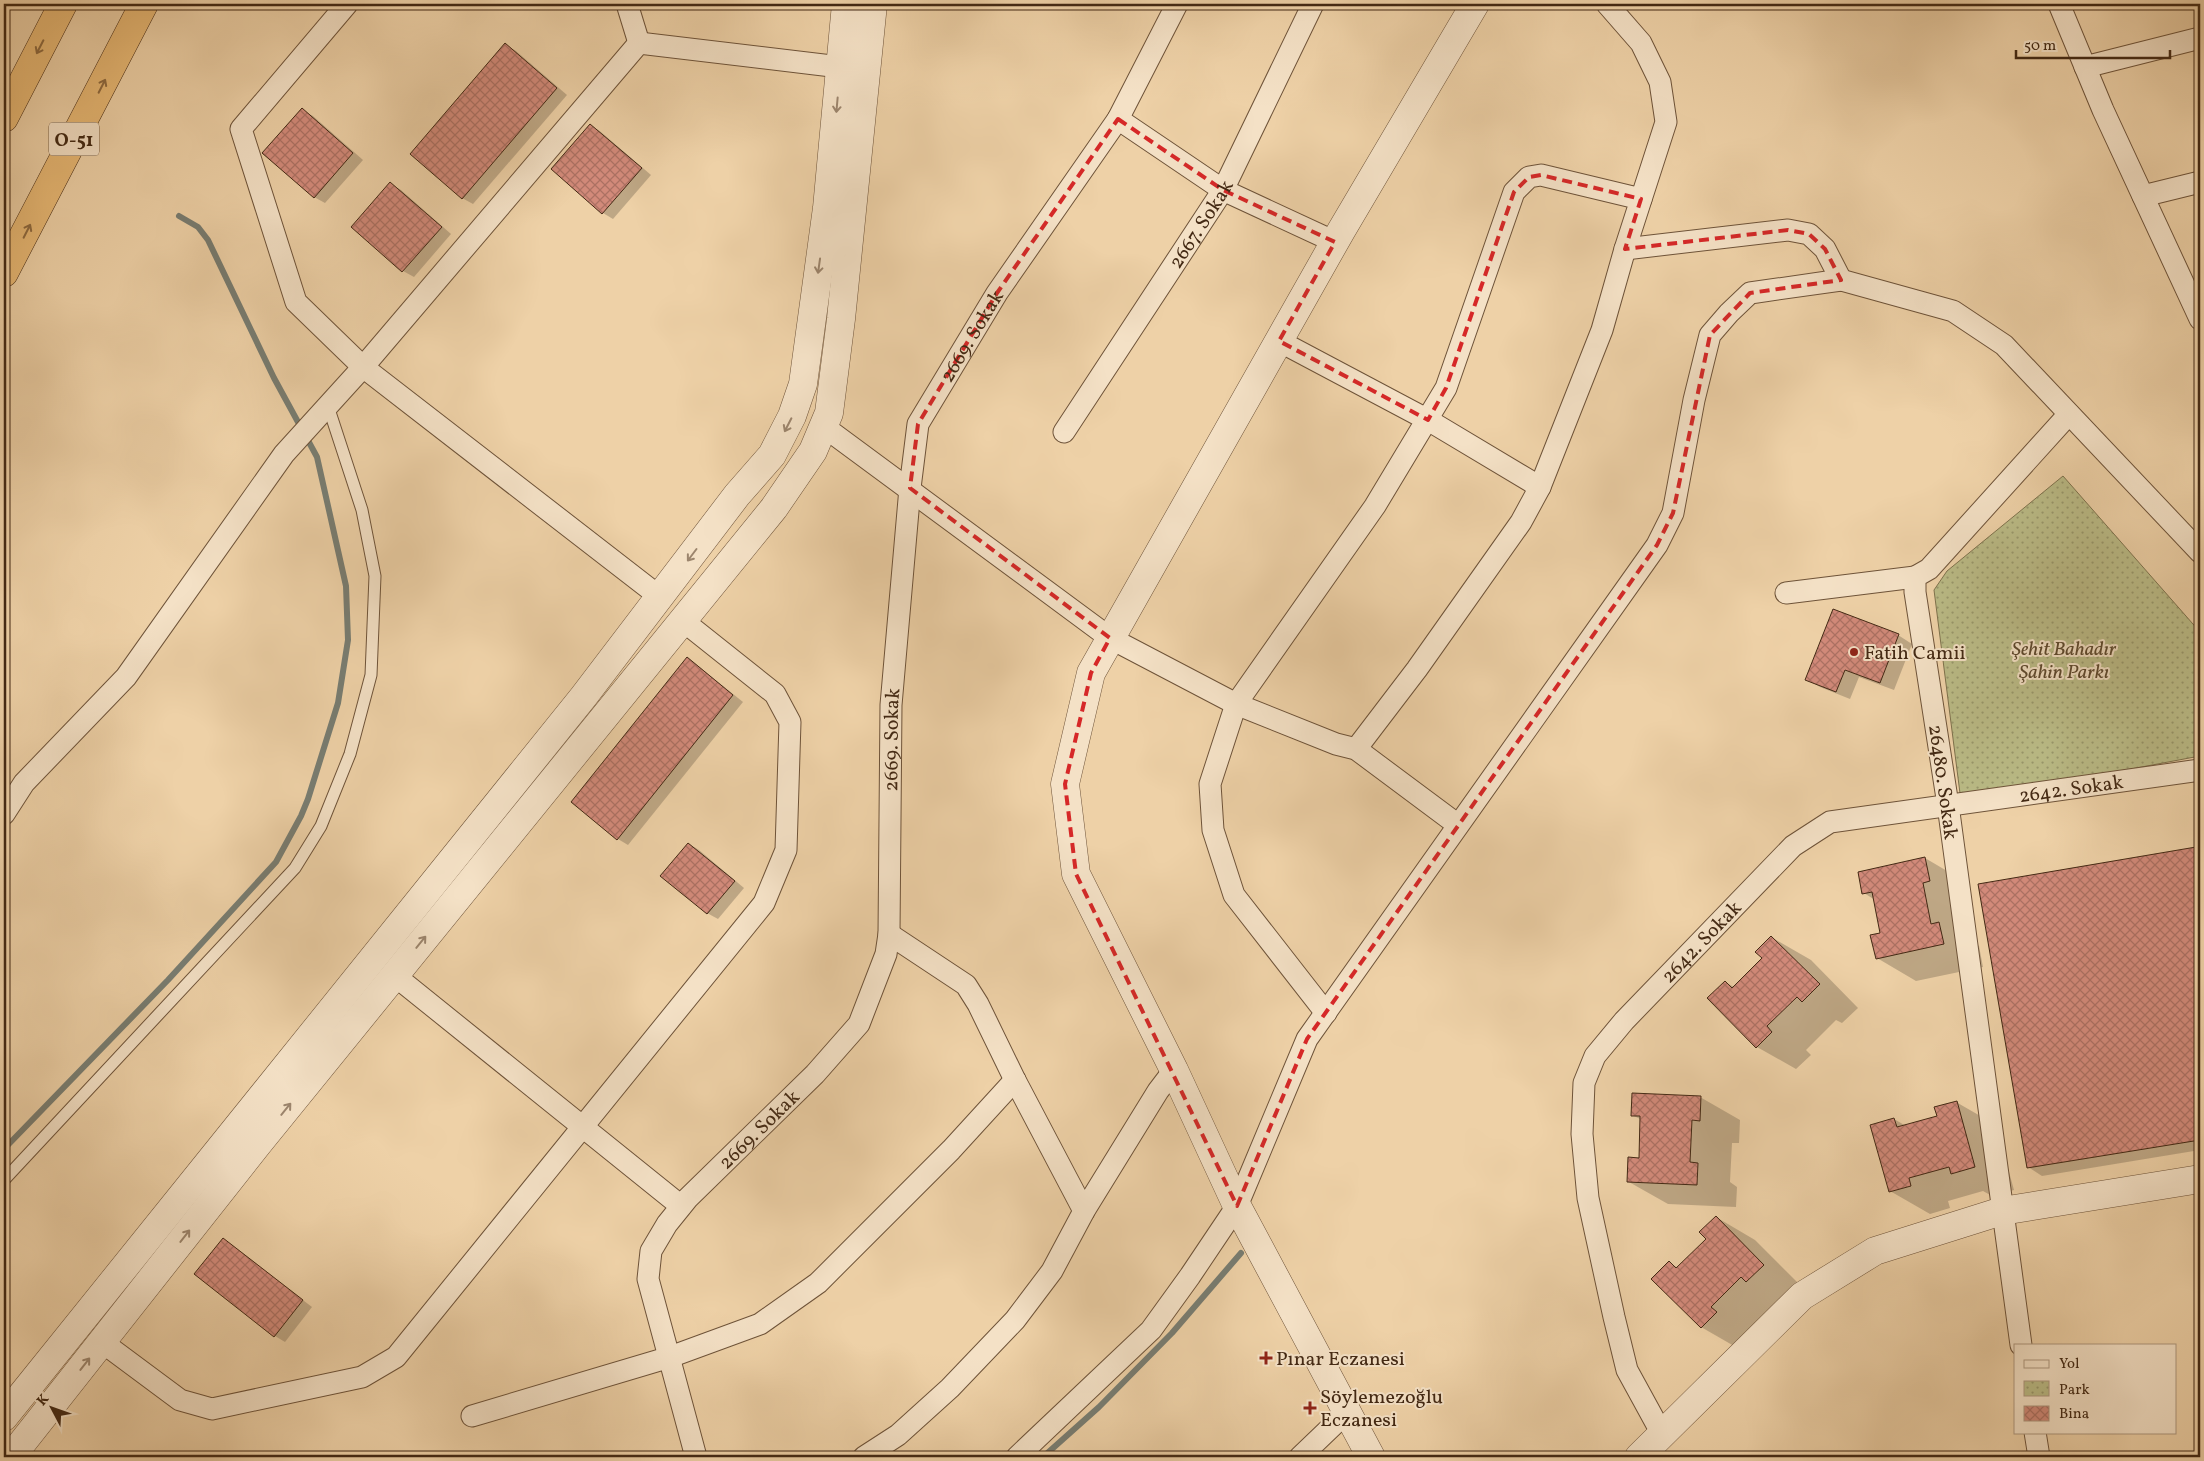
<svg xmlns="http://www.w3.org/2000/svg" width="2204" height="1461" font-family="Vollkorn,serif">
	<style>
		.park { fill: url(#park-dots); stroke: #7e724d }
		.shadow { fill: #0003 }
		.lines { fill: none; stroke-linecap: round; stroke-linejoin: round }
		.stream { stroke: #787d72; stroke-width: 6 }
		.building { fill: url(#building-cross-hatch); stroke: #432914 }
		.service-casing { stroke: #6e5339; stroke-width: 13 }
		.minor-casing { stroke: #6e5339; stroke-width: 23 }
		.tertiary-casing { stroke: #6e5339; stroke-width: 29 }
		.motorway-casing { stroke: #432914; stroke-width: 29 }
		.service { stroke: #f4e1c6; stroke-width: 11 }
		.minor { stroke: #f4e1c6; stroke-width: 21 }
		.tertiary { stroke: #f4e1c6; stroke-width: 28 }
		.motorway { stroke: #e7b874; stroke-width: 28 }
		.oneway { stroke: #8d693f }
		.oneway2 { stroke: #9c856d }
		.marked { fill: none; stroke: #d62828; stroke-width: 4; stroke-dasharray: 10 6; stroke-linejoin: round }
		.poi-dot { fill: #8f2418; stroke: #f4e1c6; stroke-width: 2 }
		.labels { text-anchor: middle; stroke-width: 4; stroke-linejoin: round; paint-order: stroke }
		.shield { fill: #f4e1c6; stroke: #786049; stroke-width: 1 }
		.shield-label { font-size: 19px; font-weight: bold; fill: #432914 }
		.street-label { font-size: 20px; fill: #432914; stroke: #f4e1c6 }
		.park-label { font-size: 20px; font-style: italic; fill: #5b462b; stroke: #f4e1c6 }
		.poi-label { font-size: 20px; fill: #432914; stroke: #f4e1c6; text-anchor: start }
	</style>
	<defs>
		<pattern id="park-dots" width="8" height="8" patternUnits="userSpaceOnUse" patternTransform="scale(1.25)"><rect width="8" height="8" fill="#babb86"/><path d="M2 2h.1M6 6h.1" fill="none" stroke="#99986c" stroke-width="1.8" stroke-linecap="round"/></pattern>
		<pattern id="building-cross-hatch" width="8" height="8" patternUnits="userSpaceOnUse" patternTransform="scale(1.25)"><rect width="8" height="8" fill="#d28a7a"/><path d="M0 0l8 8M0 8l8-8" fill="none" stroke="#ac7163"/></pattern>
	</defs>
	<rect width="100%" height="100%" fill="#eed1a7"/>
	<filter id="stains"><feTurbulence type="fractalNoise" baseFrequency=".004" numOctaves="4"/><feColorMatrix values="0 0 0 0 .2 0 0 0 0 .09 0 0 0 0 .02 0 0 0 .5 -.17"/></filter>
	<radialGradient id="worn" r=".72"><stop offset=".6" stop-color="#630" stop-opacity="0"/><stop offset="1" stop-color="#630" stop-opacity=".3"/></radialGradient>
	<path class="park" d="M2063 476 2200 632V756L1961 801 1934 590 1947 571Z"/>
	<g class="shadow">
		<path d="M506 45 516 51 567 95 473 204 462 198Z"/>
		<path d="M302 110 313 116 363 160 325 203 314 197Z"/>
		<path d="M591 125 601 132 651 175 613 219 603 213Z"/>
		<path d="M391 184 401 190 451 234 414 277 403 271 353 227Z"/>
		<path d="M1898 635 1912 644 1894 690 1859 677 1850 699 1820 687 1806 679Z"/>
		<path d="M687 659 697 665 743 702 628 845 618 839Z"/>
		<path d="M689 844 699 850 744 888 718 919 707 913Z"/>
		<path d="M2196 848 2200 851V1150L2042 1176 2028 1167Z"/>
		<path d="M1925 858 1964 881 1969 941 1979 946 1983 967 1916 981 1877 958 1882 934 1875 900 1864 893Z"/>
		<path d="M1771 937 1811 960 1858 1008 1842 1023 1836 1020 1806 1050 1811 1055 1796 1069 1757 1047 1725 982 1734 987 1764 958Z"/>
		<path d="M1700 1097 1740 1120 1739 1143H1732L1730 1182 1737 1187 1736 1207 1668 1204 1629 1182 1640 1159 1642 1120 1632 1115Z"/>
		<path d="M1956 1102 1996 1125 2014 1190 1992 1196 1983 1191 1948 1201 1950 1208 1930 1214 1890 1191 1894 1119 1906 1126 1938 1117Z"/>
		<path d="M1716 1217 1755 1240 1803 1288 1741 1350 1701 1327 1670 1263 1678 1268 1708 1239Z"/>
		<path d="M223 1239 312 1307 285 1342 275 1336Z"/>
	</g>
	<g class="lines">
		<g class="stream">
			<path d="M4 1149 168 980 276 862 301 816 308 799 338 703 348 640 346 586 317 457 274 378 208 240 198 227 179 216"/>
			<path d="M1043 1457 1099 1407 1172 1333 1241 1253"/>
		</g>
	</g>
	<g class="building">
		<path d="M505 43 557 88 462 199 410 154Z"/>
		<path d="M302 108 353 153 314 198 262 153Z"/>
		<path d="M590 124 642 168 602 214 551 169Z"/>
		<path d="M390 182 442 227 402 272 351 227Z"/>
		<path d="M1833 609 1899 634 1880 683 1845 670 1836 692 1805 680Z"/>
		<path d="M687 657 733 695 617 840 571 802Z"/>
		<path d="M688 843 735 881 707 914 660 876Z"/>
		<path d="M2196 847 2200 872V1140L2027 1168 1978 884Z"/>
		<path d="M1925 857 1930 881 1923 883 1931 924 1939 922 1944 944 1876 959 1870 935 1880 933 1872 892 1862 894 1858 872Z"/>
		<path d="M1771 936 1820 984 1802 1002 1797 997 1767 1026 1772 1032 1756 1048 1707 998 1725 981 1732 988 1762 958 1755 952Z"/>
		<path d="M1632 1093 1701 1096 1700 1121 1692 1120 1690 1162 1698 1163 1697 1185 1627 1182 1628 1157 1639 1158 1640 1116H1631Z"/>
		<path d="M1957 1101 1975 1167 1951 1174 1949 1167 1909 1178 1911 1186 1889 1192 1870 1125 1894 1118 1897 1127 1937 1116 1934 1107Z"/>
		<path d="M1716 1216 1764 1265 1746 1282 1741 1277 1711 1307 1717 1312 1701 1328 1651 1279 1669 1261 1676 1268 1706 1239 1699 1232Z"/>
		<path d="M223 1238 303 1300 274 1337 194 1274Z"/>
	</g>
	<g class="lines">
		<defs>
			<path id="service" d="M4 1180 295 868 321 826 350 754 371 675 375 576 362 510 328 406"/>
			<g id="minor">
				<path d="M347 4 241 129 296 302 363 367 660 597"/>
				<path d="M627 4 639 43"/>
				<path d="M2059 4 2103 110 2200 319"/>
				<path d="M2085 67 2200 38"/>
				<path d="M1118 119 1223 190 1335 242"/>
				<path d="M2143 196 2200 182"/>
				<path d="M1625 249 1788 230 1809 234 1825 249 1841 280"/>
				<path d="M1279 341 1428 420 1540 487"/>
				<path d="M823 426 1110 638 1236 704 1336 744 1356 749 1458 825"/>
				<path id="s1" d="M1064 432 1223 190 1313 4"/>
				<path d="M1786 593 1915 577"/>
				<path d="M1356 749 1417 669 1521 522 1540 487 1602 330 1625 249 1666 122 1660 82 1641 43 1607 4"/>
				<path d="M4 814 24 783 126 677 284 454 363 367 639 43 840 67"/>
				<path d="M889 934 966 985 978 1004 1015 1080 1084 1211"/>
				<path d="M394 975 681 1206"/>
				<path d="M1326 1013 1234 895 1213 830 1210 784 1236 704 1375 506 1446 388 1514 192 1529 177 1541 175 1641 199"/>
				<path d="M102 1342 180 1400 212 1409 362 1377 396 1357 764 903 786 850 790 722 775 694 682 620"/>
				<path d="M2021 1345 1948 805 1915 592V577L1929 569 2069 414"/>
				<path d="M472 1416 670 1357 760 1324 818 1283 951 1150 1015 1080"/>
				<path d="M2035 1432 2039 1457"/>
				<path id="s2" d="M1662 1434 1627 1370 1614 1317 1588 1198 1582 1134 1584 1083 1595 1056 1624 1021 1793 846 1830 822 2200 770"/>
				<path id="s3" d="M696 1457 648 1279 651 1251 667 1224 688 1198 815 1074 859 1024 886 954 889 934 891 705 910 488 918 424 997 293 1118 119 1177 4"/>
				<path d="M864 1457 898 1435 950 1388 1015 1320 1052 1271 1084 1211 1158 1091 1174 1070"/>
				<path d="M1017 1457 1151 1330 1190 1276 1237 1206 1307 1039 1657 545 1673 513 1694 400 1710 335 1729 313 1750 293 1841 280 1953 311 2004 345 2200 552"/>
				<path d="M1300 1457 1347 1412"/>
			</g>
			<g id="tertiary">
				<path d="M4 1417 584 696 737 495 772 455 792 416 803 384 827 208 846 4"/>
				<path d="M11 1457 257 1145 774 508 813 451 829 413 841 319 873 4"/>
				<path d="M1371 1457 1237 1206 1174 1070 1076 874 1065 784 1091 673 1341 231 1475 4"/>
				<path d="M1639 1457 1802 1296 1875 1251 2002 1211 2200 1179"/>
			</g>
			<g id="motorway">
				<path d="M4 118 63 4"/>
				<path d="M4 273 144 4"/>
			</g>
		</defs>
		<use href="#service" class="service-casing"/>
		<use href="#minor" class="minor-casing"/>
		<use href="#tertiary" class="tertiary-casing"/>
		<use href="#motorway" class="motorway-casing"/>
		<use href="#service" class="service"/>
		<use href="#minor" class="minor"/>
		<use href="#tertiary" class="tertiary"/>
		<use href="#motorway" class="motorway"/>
	</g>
	<defs><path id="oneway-shaft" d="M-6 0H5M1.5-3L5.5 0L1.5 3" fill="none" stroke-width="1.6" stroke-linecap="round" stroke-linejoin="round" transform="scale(1.25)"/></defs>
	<g class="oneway">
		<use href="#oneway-shaft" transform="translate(40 47) rotate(117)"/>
		<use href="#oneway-shaft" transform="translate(102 86) rotate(-63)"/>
		<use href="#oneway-shaft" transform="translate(27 231) rotate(-63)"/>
	</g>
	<g class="oneway2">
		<use href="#oneway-shaft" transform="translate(837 105) rotate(95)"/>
		<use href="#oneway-shaft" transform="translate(819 266) rotate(98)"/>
		<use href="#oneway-shaft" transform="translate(788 425) rotate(117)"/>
		<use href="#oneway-shaft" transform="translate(692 555) rotate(127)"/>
		<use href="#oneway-shaft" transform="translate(421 942) rotate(-51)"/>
		<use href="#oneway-shaft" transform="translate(286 1109) rotate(-51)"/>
		<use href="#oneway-shaft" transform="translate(185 1236) rotate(-52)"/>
		<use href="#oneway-shaft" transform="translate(85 1364) rotate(-52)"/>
	</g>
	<path class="marked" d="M1118 119 1223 190 1335 242 1279 341 1428 420 1446 388 1514 192 1529 177 1541 175 1641 199 1625 249 1788 230 1809 234 1825 249 1841 280 1750 293 1710 335 1673 513 1657 545 1307 1039 1237 1206 1076 874 1065 784 1091 673 1110 638 910 488 918 424 997 293Z"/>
	<g class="poi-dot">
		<circle cx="1854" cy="652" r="5"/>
		<path d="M1263.5 1350.5h5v5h5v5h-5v5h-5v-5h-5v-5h5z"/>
		<path d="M1307.5 1400.5h5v5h5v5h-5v5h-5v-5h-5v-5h5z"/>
	</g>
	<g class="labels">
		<rect class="shield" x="49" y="122.5" width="50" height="33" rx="4"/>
		<g class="shield-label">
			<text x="74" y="146">O-51</text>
		</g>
		<g class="street-label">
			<text dy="7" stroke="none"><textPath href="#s1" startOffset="249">2667. Sokak</textPath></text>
			<text dy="7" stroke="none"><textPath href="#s3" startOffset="1231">2669. Sokak</textPath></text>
			<text dy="7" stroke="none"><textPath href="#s3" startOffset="811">2669. Sokak</textPath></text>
			<text transform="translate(1944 782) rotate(82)" y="7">26480. Sokak</text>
			<text dy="7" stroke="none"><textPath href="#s2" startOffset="970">2642. Sokak</textPath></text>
			<text dy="7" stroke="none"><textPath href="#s2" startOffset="550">2642. Sokak</textPath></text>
			<text dy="7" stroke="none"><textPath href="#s3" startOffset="376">2669. Sokak</textPath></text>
		</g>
		<g class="park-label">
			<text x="2064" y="655">Şehit Bahadır<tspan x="2064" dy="23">Şahin Parkı</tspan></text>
		</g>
		<g class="poi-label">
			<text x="1864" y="659">Fatih Camii</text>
			<text x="1276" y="1365">Pınar Eczanesi</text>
			<text x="1320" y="1403">Söylemezoğlu<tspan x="1320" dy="23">Eczanesi</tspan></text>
		</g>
	</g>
	<rect width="2204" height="1461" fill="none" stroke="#eed1a7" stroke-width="20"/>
	<rect x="5" y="5" width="2194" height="1451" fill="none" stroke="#432914" stroke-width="2.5"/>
	<rect x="10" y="10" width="2184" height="1441" fill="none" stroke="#432914"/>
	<rect x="2014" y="1344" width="162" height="90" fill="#f4e1c6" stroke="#ad977f"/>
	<rect x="2024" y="1360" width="25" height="8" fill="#f4e1c6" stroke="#ad977f"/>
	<text x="2059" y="1368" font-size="15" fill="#432914">Yol</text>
	<rect x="2024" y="1381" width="25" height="15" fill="url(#park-dots)" stroke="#ad977f"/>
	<text x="2059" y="1394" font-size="15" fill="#432914">Park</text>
	<rect x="2024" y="1406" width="25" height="15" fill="url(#building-cross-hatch)" stroke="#ad977f"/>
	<text x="2059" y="1418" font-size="15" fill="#432914">Bina</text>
	<g transform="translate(52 1408) rotate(311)" stroke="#f4e1c6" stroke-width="4" paint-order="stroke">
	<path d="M0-4L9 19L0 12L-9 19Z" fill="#432914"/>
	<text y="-8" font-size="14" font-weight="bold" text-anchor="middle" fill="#432914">K</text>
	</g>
	<path d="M2016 50v8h154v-8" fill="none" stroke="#432914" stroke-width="2.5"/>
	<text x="2024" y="50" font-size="15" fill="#432914" stroke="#f4e1c6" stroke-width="4" paint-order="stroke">50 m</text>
	<rect width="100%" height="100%" filter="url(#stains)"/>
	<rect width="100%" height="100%" fill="url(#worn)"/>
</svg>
